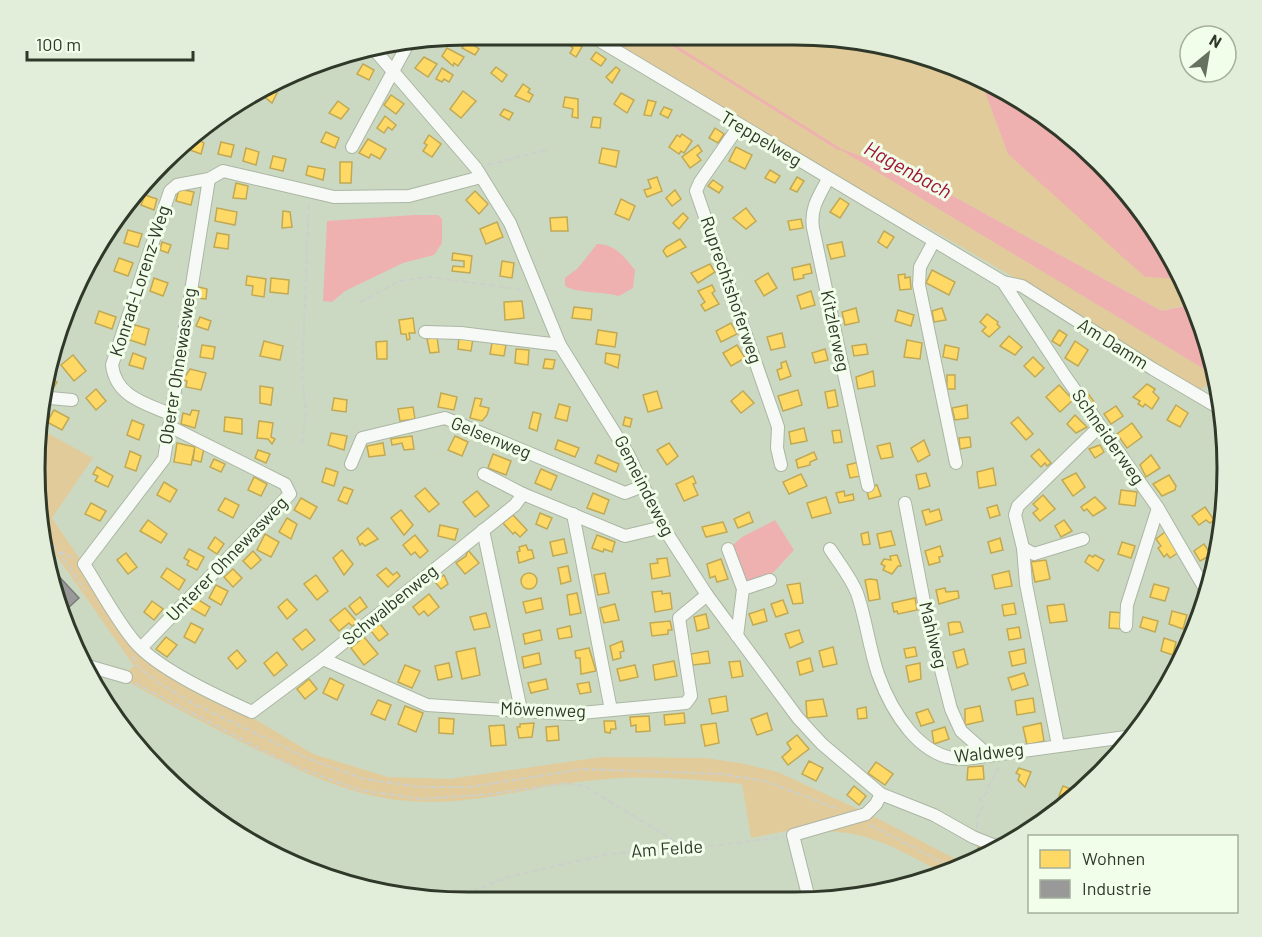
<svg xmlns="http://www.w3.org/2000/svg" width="1262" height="937" font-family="Barlow,sans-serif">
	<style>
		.green { fill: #e2cb9a }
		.water { fill: #efb1b0 }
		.homes { fill: #ffd966; stroke: #c1a954; stroke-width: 1.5 }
		.industry { fill: #999; stroke: #7a7c77; stroke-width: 1.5 }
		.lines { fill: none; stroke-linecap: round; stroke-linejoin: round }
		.stream { stroke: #efb1b0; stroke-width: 3 }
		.minor-casing { stroke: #abb6a3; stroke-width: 14 }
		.path { stroke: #ccd0ca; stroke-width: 2; stroke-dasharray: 6 3; stroke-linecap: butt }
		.minor { stroke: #f7f9f6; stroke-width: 12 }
		.labels { text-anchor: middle; stroke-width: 6; stroke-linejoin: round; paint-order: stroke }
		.street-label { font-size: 18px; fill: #303929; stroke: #f1fee9 }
		.water-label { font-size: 20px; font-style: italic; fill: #9e1339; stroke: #f1fee9 }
		.rim { fill: none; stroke: #303929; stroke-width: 3 }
	</style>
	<rect width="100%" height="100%" fill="#cbd9c2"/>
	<g class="green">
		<path d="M601 35H822L905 49 982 84 1008 154 1184 279 1192 300 1189 304 1162 311 920 178 840 149 1204 369 1214 364 1217 380 1199 390 1190 386 1022 282 922 224 912 222Z"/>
		<path d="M40 429 93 458 52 518 80 559 82 570 139 650 313 754 388 777 449 779 602 757 705 758 740 763 778 772 862 811 807 827 751 838 742 784C698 780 651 775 607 779 540 784 476 806 409 801 352 797 305 773 255 749 212 727 169 705 127 681V672L134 666 44 538 35 497Z"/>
		<path d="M871 815 967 865 945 874C899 850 870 830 817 831Z"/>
	</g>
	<g class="water">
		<path d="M982 84 1034 107 1138 205 1184 279 1145 277 1008 154Z"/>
		<path d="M836 147 920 178 1162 311 1189 305 1192 300 1214 364 1204 369Z"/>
		<path d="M414 215H438L442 219V243L434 255 403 263 345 291 332 302 323 301 327 221Z"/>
		<path d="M597 244C616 244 624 257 635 270L633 288 619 296C602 291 579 294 565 286V278L578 268Z"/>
		<path d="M775 520 794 550 771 575 752 582 742 579 733 545 742 537Z"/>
	</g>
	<g class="homes">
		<path d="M465 35H471L478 41 475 46 479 49 475 55 462 48 466 42 462 40Z"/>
		<path d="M568 38 582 47 576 57 570 53 573 48 565 42Z"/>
		<path d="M447 48 464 57 458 66 454 63 453 66 442 56Z"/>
		<path d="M596 52 606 59 601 66 591 59Z"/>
		<path d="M424 57 437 64 428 77 415 68Z"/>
		<path d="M363 64 374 70 369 80 357 74Z"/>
		<path d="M496 67 507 75 502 82 491 73Z"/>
		<path d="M616 67 620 70 612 83 606 77Z"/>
		<path d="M442 68 453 75 449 82 444 79 442 82 436 79Z"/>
		<path d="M523 84 530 89 528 92 533 95 529 102 515 96Z"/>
		<path d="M266 87 277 93 272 103 261 94Z"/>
		<path d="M463 91 476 101 461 118 450 109Z"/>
		<path d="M621 93 634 100 627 113 614 104Z"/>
		<path d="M391 95 404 104 396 114 384 105Z"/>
		<path d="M565 97 578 99V118L572 117 573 109 563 107Z"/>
		<path d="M648 100 656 102 651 116 644 115Z"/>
		<path d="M338 101 349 109 341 119 329 113Z"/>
		<path d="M664 107 672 110 668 118 660 114Z"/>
		<path d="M504 109 513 113 509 120 500 115Z"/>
		<path d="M385 116 396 125 392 130 388 127 384 133 377 128Z"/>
		<path d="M593 117 601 118 600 128 591 127Z"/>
		<path d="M715 128 724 134 718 143 709 138Z"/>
		<path d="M326 132 339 138 335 148 321 142Z"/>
		<path d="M682 134 692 141 684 153 681 151 679 154 669 147 677 135 680 137Z"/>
		<path d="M429 135 441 144 432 157 423 151 427 145 424 143Z"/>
		<path d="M194 137 204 143 201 154 190 150Z"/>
		<path d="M368 139 386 149 380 159 371 154 369 158 359 153Z"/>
		<path d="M221 142 234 145 231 157 218 154Z"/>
		<path d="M698 145 702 151 697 155 701 160 690 168 682 157Z"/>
		<path d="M736 147 752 155 745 169 729 161Z"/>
		<path d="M246 148 259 152 256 165 243 161Z"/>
		<path d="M602 148 619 151 616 167 599 163Z"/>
		<path d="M273 156 286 159 283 171 270 168Z"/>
		<path d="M340 162H352L351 183H340Z"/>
		<path d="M308 166 325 169 323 180 306 175Z"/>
		<path d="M770 170 780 176 775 183 765 178Z"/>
		<path d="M657 177 662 191 647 197 644 190 651 188 648 180Z"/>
		<path d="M797 177 804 181 797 192 790 189Z"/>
		<path d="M713 180 723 187 719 193 708 186Z"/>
		<path d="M236 183 248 186 246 199 233 198Z"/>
		<path d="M179 189 194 192 191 205 176 201Z"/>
		<path d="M675 190 681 199 672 206 666 198Z"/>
		<path d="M475 191 488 204 479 214 466 200Z"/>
		<path d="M145 195 157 199 154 210 141 205Z"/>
		<path d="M840 198 849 204 840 218 830 212Z"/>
		<path d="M621 199 635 206 629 220 615 214Z"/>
		<path d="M217 208 237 212 235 225 215 221Z"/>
		<path d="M746 208 756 221 746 229 733 218Z"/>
		<path d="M283 211 290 212 292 227 282 228Z"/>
		<path d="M683 213 688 218 679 229 673 223Z"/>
		<path d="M567 217 568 231H551L550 218Z"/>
		<path d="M801 219 803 228 790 230 788 221Z"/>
		<path d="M497 222 503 237 486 244 480 229Z"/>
		<path d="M128 230 142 234 138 247 124 243Z"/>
		<path d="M884 231 894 237 887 248 878 242Z"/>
		<path d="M217 233 229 235 228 249 214 247Z"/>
		<path d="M680 239 686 247 667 257 663 251 666 247Z"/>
		<path d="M162 242 171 245 168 253 160 250Z"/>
		<path d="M842 242 845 256 831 259 827 245Z"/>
		<path d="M453 253 472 256 470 273 452 271 453 266 464 267V261L452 260Z"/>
		<path d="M119 258 133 263 128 276 114 271Z"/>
		<path d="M502 261 514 263 512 278 500 276Z"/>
		<path d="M710 264 715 272 698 283 691 273Z"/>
		<path d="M810 264 812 273 803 275 804 278 794 280 792 268Z"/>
		<path d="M932 270 955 282 949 295 926 283Z"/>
		<path d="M768 273 777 288 764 296 755 281Z"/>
		<path d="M905 274V278L910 277 911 289 900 290 898 275Z"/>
		<path d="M247 276 266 279 264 297 252 295 253 286 246 285Z"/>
		<path d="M154 278 168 283 163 296 150 291Z"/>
		<path d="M271 278 289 280 288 294 270 292Z"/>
		<path d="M712 285 715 291 712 293 719 304 705 311 701 305 705 302 698 291Z"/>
		<path d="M199 287 207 289 206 299 197 298Z"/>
		<path d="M811 291 815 305 801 309 797 296Z"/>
		<path d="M522 301 524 318 505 320 504 302Z"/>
		<path d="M574 307 592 309 591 320 572 318Z"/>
		<path d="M856 308 859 322 845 325 842 312Z"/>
		<path d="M942 308 946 320 934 322 932 311Z"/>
		<path d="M898 310 914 315 911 326 895 321Z"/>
		<path d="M99 311 116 317 112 329 95 323Z"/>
		<path d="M987 314 998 322 997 324 1000 327 989 337 982 331 986 327 980 322Z"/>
		<path d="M200 317 211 321 208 330 196 326Z"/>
		<path d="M413 318 415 333H409L410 339 407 340 406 334H401L399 320Z"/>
		<path d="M731 323 737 334 721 342 716 331Z"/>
		<path d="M135 325 149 329 145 345 130 340Z"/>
		<path d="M598 330 617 333 615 347 596 344Z"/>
		<path d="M1059 330 1067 335 1060 346 1052 341Z"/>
		<path d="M782 333 785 347 771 350 767 337Z"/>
		<path d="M1009 336 1022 347 1015 355 1000 346Z"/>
		<path d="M437 337 439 352 430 353 427 339Z"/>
		<path d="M459 337 473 338 471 351 458 349Z"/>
		<path d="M907 340 922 343 920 359 904 357Z"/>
		<path d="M264 341 283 346 280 360 260 356Z"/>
		<path d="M387 341V359H377L376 342Z"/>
		<path d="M1075 341 1088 350 1078 366 1065 358Z"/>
		<path d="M492 343 506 345 504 356 490 354Z"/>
		<path d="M866 344 868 354 854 356 852 346Z"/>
		<path d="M202 345 215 347 213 359 200 357Z"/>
		<path d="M737 345 745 358 731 366 723 353Z"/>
		<path d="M945 345 959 348 957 360 943 357Z"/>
		<path d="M516 349 529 350 528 365 515 363Z"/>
		<path d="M825 349 828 360 815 363 812 353Z"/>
		<path d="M133 353 146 358 143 369 129 365Z"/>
		<path d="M606 353 620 355 618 368 605 363Z"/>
		<path d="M73 355 86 371 74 381 61 365Z"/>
		<path d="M1033 357 1044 368 1035 377 1024 366Z"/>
		<path d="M545 359 555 360 553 369 543 368Z"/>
		<path d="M786 361 791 376 780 380 777 370 782 368 781 363Z"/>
		<path d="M190 369 206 373 201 390 186 387 187 381 183 380Z"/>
		<path d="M873 371 875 386 858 389 856 377Z"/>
		<rect x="947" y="375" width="8" height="14"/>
		<path d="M46 376 57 382 50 394 42 390Z"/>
		<path d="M1147 384 1155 389 1153 392 1159 398 1152 409 1145 404 1143 407 1138 404 1140 401 1133 397Z"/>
		<path d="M1059 385 1073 400 1060 412 1046 397Z"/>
		<path d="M260 386 273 388 271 405 260 403Z"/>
		<path d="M96 389 106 401 96 410 86 398Z"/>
		<path d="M798 390 802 405 783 411 778 396Z"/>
		<path d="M835 390 838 406 828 408 825 392Z"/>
		<path d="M657 391 662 408 648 412 643 395Z"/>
		<path d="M743 391 754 403 741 413 731 401Z"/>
		<path d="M1087 392 1097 406 1093 409 1083 394Z"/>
		<path d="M441 393 457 397 454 410 438 407Z"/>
		<path d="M334 398 347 400 346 412 332 410Z"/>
		<path d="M475 398 482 399 480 406 489 408 487 415 482 421 470 418Z"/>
		<path d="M559 404 570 407 567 421 555 418Z"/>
		<path d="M967 405 968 418 955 420 952 408Z"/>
		<path d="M1176 405 1188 413 1180 427 1167 420Z"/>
		<path d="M1116 406 1123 416 1111 424 1104 414Z"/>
		<path d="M413 407 415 419 400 421 398 409Z"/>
		<path d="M54 410 69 418 62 430 47 422Z"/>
		<path d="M192 410 199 411 195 428 181 424 183 413 190 415Z"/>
		<path d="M533 412 541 414 537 431 529 428Z"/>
		<path d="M1075 415 1087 427 1076 433 1067 424Z"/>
		<path d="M225 417 242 419V434L224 431Z"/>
		<path d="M625 417 632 419 630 427 623 425Z"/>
		<path d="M1018 417 1033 434 1026 440 1011 423Z"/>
		<path d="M132 420 144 425 139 440 127 435Z"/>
		<path d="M259 421 273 423 271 437 275 439 272 444 268 439 257 438Z"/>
		<path d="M1132 423 1142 437 1127 448 1117 434Z"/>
		<path d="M804 428 807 441 791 444 789 432Z"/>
		<path d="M840 430 842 442 834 443 832 431Z"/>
		<path d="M331 433 347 436 344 450 328 445Z"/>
		<path d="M412 436 414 449 404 450 402 443 392 445 391 439Z"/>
		<path d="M455 436 468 442 462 456 448 450Z"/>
		<path d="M970 437 971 447 960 449 959 438Z"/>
		<path d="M558 440 579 448 575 457 555 449Z"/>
		<path d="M924 440 930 455 918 462 911 448Z"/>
		<path d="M177 443 195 447 191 465 174 462Z"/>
		<path d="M383 443 385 455 369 457 367 446Z"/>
		<path d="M669 443 678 456 667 465 657 450Z"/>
		<path d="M890 443 893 457 881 459 877 446Z"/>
		<path d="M1100 445 1104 452 1095 458 1089 449Z"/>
		<path d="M195 446 204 448 201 462 193 460Z"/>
		<path d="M1039 449 1051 463 1047 466 1045 463 1041 467 1031 456Z"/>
		<path d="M258 450 270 454 266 463 255 458Z"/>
		<path d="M130 451 141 456 136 471 125 467Z"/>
		<path d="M814 452 817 459 810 462V465L798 468 796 460Z"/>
		<path d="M493 454 511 461 506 475 488 468Z"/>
		<path d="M598 455 619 464 616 472 595 463Z"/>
		<path d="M1151 455 1160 468 1146 477 1140 465Z"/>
		<path d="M214 459 225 464 221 472 210 467Z"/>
		<path d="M859 462 861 476 850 478 847 465Z"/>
		<path d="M97 467 113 476 108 487 95 481 98 476 93 474Z"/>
		<path d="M326 468 338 472 334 486 322 482Z"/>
		<path d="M993 468 996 485 979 488 977 472Z"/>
		<path d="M541 469 557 476 551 490 535 483Z"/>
		<path d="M926 473 930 486 919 489 916 475Z"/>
		<path d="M1076 473 1085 487 1073 496 1062 480Z"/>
		<path d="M801 474 807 486 789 494 783 482Z"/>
		<path d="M1169 475 1176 486 1175 490 1162 496 1153 484Z"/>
		<path d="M693 476 696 483 693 484 698 495 684 501 676 484Z"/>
		<path d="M254 477 267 484 261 496 248 490Z"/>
		<path d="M164 482 177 490 170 502 157 495Z"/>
		<path d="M877 485 881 496 869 499 866 488Z"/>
		<path d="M344 487 353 490 347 504 338 500Z"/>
		<path d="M425 488 439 504 429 512 415 496Z"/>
		<path d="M1121 490 1137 492 1135 506 1119 504Z"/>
		<path d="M477 491 489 506 475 517 463 502Z"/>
		<path d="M844 491 845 496 853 494 854 500 839 503 836 493Z"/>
		<path d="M593 493 609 500 604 514 587 508Z"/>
		<path d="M1043 495 1055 509 1040 521 1033 513 1038 509 1033 504Z"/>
		<path d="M826 497 831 513 812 518 807 503Z"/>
		<path d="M1095 497 1106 508 1093 516 1087 509 1084 511 1081 507Z"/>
		<path d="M225 498 239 505 233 518 218 510Z"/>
		<path d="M301 498 317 507 310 519 294 510Z"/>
		<path d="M91 503 106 511 100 521 85 514Z"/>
		<path d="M997 505 1000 515 990 518 987 508Z"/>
		<path d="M1205 507 1214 520 1210 523 1206 520 1199 525 1192 516Z"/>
		<path d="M929 509 930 512 939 509 942 520 926 525 922 511Z"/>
		<path d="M401 510 413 525 404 535 391 518Z"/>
		<path d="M749 512 753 522 738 528 734 519Z"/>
		<path d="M540 513 552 518 547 529 536 524Z"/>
		<path d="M513 515 527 530 520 537 515 532 513 534 503 523Z"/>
		<path d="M287 518 297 524 291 539 279 532Z"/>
		<path d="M148 520 167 534 161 543 140 531Z"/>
		<path d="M1064 520 1072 531 1061 537 1055 526Z"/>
		<path d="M723 522 727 532 706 537 702 527Z"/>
		<path d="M440 525 458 529 455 540 438 536Z"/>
		<path d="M368 528 378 539 365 546 362 543 360 545 357 538Z"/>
		<path d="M891 531 895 545 880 548 877 534Z"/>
		<path d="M868 532 870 544 863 545 861 534Z"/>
		<path d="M1165 532 1179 552 1170 558 1167 554 1164 557 1158 548 1161 546 1156 539Z"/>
		<path d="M265 534 279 542 271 557 257 550Z"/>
		<path d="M415 535 428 551 420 558 415 552 411 555 403 545Z"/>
		<path d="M597 535 615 542 612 552 604 549 603 552 592 548Z"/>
		<path d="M215 537 224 544 217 554 208 548Z"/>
		<path d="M1000 538 1003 550 991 553 988 542Z"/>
		<path d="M564 539 567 553 553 556 550 542Z"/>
		<path d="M1122 542 1135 546 1131 558 1118 554Z"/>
		<path d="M1204 544 1211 555 1200 561 1194 551Z"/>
		<path d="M526 545 528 550H532L534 558 519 563 517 552 520 551 519 547Z"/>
		<path d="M940 546 943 556 939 557 940 562 929 565 925 551Z"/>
		<path d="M189 549 204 557 197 570 187 565 189 561 184 558Z"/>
		<path d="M342 550 353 564 344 575 333 558Z"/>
		<path d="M468 550 479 563 465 574 456 563 466 556Z"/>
		<path d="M253 551 261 560 251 569 243 561Z"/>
		<path d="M126 553 137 567 128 574 117 560Z"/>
		<path d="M897 555 901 566H898L892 574 883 570 885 566 881 564 884 559 891 560 890 556Z"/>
		<path d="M1089 555 1093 557 1095 555 1104 560 1098 571 1085 562Z"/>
		<path d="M667 558 670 576 652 579 650 564 658 563 657 559Z"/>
		<path d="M721 559 728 579 717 582 715 576 710 578 707 564Z"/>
		<path d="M1046 560 1050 579 1035 582 1031 562Z"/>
		<path d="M568 566 571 581 561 584 558 568Z"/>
		<path d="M167 568 185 580 179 590 161 577Z"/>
		<path d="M386 568 393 575 397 572 400 576 388 587 377 575Z"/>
		<path d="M233 569 242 578 233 587 224 577Z"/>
		<path d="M1009 571 1012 586 995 589 992 575Z"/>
		<path d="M605 573 609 593 598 595 594 575Z"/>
		<circle cx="529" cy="581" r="8"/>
		<path d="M316 575 328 591 317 600 304 584Z"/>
		<path d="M444 575 448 584 441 589 435 582Z"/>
		<path d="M870 579 877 580 880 599 869 601 865 580Z"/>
		<path d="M800 583 803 603 793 604 787 585Z"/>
		<path d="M1154 584 1169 588 1165 601 1150 597Z"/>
		<path d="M216 585 228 591 221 605 209 598Z"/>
		<path d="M945 588 946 592 958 591 959 598 939 604 936 590Z"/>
		<path d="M662 591V594L670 593 672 609 655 612 652 592Z"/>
		<path d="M577 593 581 613 570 615 567 595Z"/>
		<path d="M429 594 439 607 428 616 424 611 419 615 413 607Z"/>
		<path d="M360 597 367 607 356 615 349 606Z"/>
		<path d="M541 598 543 609 526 613 523 602Z"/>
		<path d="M915 598 917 610 898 614 897 611 894 612 892 603Z"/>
		<path d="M197 599 210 607 205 616 191 608Z"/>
		<path d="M287 599 297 610 287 619 278 607Z"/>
		<path d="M783 600 788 613 776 617 771 604Z"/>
		<path d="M152 601 163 609 154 620 144 612Z"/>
		<path d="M1014 603 1016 614 1004 616 1002 605Z"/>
		<path d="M615 604 619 620 604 623 600 608Z"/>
		<path d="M1064 604 1067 621 1050 623 1047 606Z"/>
		<path d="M345 608 357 622 352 626 349 623 339 631 330 620Z"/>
		<path d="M764 609 767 621 753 625 749 614Z"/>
		<path d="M1172 611 1187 615 1183 629 1169 624Z"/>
		<path d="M1110 612 1124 613V629L1109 628Z"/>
		<path d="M486 613 490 627 474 630 470 617Z"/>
		<path d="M706 614 709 628 697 631 694 617Z"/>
		<path d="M1143 617 1158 621 1155 632 1140 627Z"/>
		<path d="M670 621 672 630H668V634L652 636 650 623Z"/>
		<path d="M953 622H960L963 632 950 635 948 623Z"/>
		<path d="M191 623 203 629 195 643 184 637Z"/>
		<path d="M380 624 388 634 379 641 371 631Z"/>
		<path d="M570 626 572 637 559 639 557 629Z"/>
		<path d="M1019 627 1021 638 1009 640 1007 629Z"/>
		<path d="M306 629 315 640 302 650 293 639Z"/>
		<path d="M540 630 542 640 525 644 523 634Z"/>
		<path d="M799 630 803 642 790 648 785 634Z"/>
		<path d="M166 637 177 645 167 657 156 649Z"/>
		<path d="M364 637 378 654 364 665 351 648Z"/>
		<path d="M1164 638 1176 642 1173 655 1161 651Z"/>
		<path d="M622 641 624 651 620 652 621 658 613 660 610 646Z"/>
		<path d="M833 647 837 664 823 667 819 651Z"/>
		<path d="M915 647 917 656 906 658 904 649Z"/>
		<path d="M475 648 480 675 462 679 456 652Z"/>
		<path d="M589 648 596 671 581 674 580 658H576L575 651Z"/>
		<path d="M964 649 968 664 957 668 953 652Z"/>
		<path d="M1024 649 1026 663 1012 666 1009 652Z"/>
		<path d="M237 650 246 661 237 669 228 658Z"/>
		<path d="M708 651 710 663 693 665 691 654Z"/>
		<path d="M277 652 287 665 274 676 264 663Z"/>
		<path d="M539 653 541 664 524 668 522 657Z"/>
		<path d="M810 658 813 671 800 675 797 662Z"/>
		<path d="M674 661 677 676 655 680 653 665Z"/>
		<path d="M740 661 743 676 732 678 729 662Z"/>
		<path d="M449 663 452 677 438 680 435 666Z"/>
		<path d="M920 663 921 679 909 682 906 666Z"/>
		<path d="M405 665 420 671 412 688 398 682Z"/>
		<path d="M635 665 638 677 620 681 617 669Z"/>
		<path d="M1024 673 1028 685 1012 690 1008 678Z"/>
		<path d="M1167 675 1173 678 1162 696 1156 692Z"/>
		<path d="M330 678 344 685 337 700 323 693Z"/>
		<path d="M309 679 317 689 305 699 297 689Z"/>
		<path d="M546 679 548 689 531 693 528 683Z"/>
		<path d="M589 682 591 692 580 694 577 684Z"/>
		<path d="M726 696 728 711 712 714 709 699Z"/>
		<path d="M1033 698 1035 712 1017 715 1015 701Z"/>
		<path d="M823 699 827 716 807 718 806 701Z"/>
		<path d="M378 700 391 705 385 720 371 714Z"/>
		<path d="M405 706 423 713 416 732 398 724Z"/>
		<path d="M980 706 983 721 965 725V709Z"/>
		<path d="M866 707 867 718 858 719 857 709Z"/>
		<path d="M928 709 934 722 921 726 916 713Z"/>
		<path d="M684 713 685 723 665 725 664 715Z"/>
		<path d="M767 713 772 730 757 735 751 719Z"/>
		<path d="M649 716 650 731 636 732V725L631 726 630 717Z"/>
		<path d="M439 718 454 719 453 734 439 733Z"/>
		<path d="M604 721H615L616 729H611L610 733 605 732Z"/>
		<path d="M534 723 532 737 519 738 517 727H520V724Z"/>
		<path d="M716 723 719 743 705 746 701 725Z"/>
		<path d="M1041 723 1044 741 1027 745 1023 727Z"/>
		<path d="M504 725 506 745 491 746 489 726Z"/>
		<path d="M558 726 559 740 547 741 546 727Z"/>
		<path d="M945 727 949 739 934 744 932 731Z"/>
		<path d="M797 735 809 749 788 765 782 757 791 749 787 743Z"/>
		<path d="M809 761 823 768 816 781 802 774Z"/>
		<path d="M876 762 893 774 885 785 868 773Z"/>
		<path d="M983 766 984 779 967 780 968 767Z"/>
		<path d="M1019 768 1031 772 1025 787 1018 780 1020 775 1016 773Z"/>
		<path d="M854 786 866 796 859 805 847 795Z"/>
		<path d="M1063 786 1079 792 1071 800 1059 796Z"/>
		<path d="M979 846 990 852 979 858 974 856Z"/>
	</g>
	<path class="industry" d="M54 571 79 598 66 610 61 604 57 607 51 574Z"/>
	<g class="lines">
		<path class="stream" d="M657 35 839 149"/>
		<defs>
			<g id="minor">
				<path d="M590 35 1003 282 1022 286 1153 369 1221 409"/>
				<path d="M372 47 476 168 510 223 560 345 628 454 663 527 707 595 798 718 822 744 881 794 934 815 973 837 998 847"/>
				<path d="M739 126 700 182 696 191 778 427 777 448 781 465"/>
				<path d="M352 147 409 42"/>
				<path d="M209 179 164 459 84 564C100 589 115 618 134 641 157 669 219 697 252 712L323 659 515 505 523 494 625 536 663 527"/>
				<path d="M828 179C819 196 810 208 813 228L868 486"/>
				<path d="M934 241 920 267 919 285 956 463"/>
				<path d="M1003 282 1065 376 1158 508 1208 594"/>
				<path d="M425 332 461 333 560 345"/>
				<path d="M42 394 50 398 72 400"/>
				<path d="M170 414C145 403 116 397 112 365L170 191 177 185 209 179 223 171 334 197 409 196 481 177"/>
				<path d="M351 464 362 438 445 418 625 493 643 486"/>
				<path d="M484 474 523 494"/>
				<path d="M905 503 925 607 951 709 961 731 987 754"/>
				<path d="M573 514 611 710"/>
				<path d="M483 530 521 710"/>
				<path d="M1083 539 1034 554 1023 548 1015 515 1018 506 1100 426"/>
				<path d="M1023 548 1026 584 1058 745"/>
				<path d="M728 549 743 589 737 636"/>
				<path d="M830 549C839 563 851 578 857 593 866 619 869 647 878 674 891 710 920 761 965 759L1133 736"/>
				<path d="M743 589 770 580"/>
				<path d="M1126 626 1127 605 1158 508"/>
				<path d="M141 648 290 494 285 484 169 426"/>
				<path d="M323 659 427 705 571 714 686 703 691 696 679 618 707 595"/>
				<path d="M88 666 126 677"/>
				<path d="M809 899 793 835 866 814 876 804 881 794"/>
			</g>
		</defs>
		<use href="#minor" class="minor-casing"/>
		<g class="path">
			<path d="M488 165 550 149"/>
			<path d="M360 302 400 281 430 277 525 290"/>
			<path d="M302 444 306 411 302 376 309 201"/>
			<path d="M42 529 85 590"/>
			<path d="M59 552 73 558"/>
			<path d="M132 656 139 668 159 683 190 702 309 759 364 779 420 787H470L583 769 721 774 765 781 838 809"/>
			<path d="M135 683 289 764 359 790 421 799 492 794 566 783 586 787 688 849"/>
			<path d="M870 825 957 870"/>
			<path d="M977 828V817L983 807 980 799 987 793 988 787 1000 765"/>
			<path d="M447 901 508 877 607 854 688 849 783 837"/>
		</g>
		<use href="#minor" class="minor"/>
	</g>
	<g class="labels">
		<g class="street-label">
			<text transform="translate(761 139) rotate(31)" y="6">Treppelweg</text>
			<text transform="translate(140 281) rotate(-72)" y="6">Konrad-Lorenz-Weg</text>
			<text transform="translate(731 290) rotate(71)" y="6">Ruprechtshoferweg</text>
			<text transform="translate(835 331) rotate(78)" y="6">Kitzlerweg</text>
			<text transform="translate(1113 344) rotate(32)" y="6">Am Damm</text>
			<text transform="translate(178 366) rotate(-81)" y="6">Oberer Ohnewasweg</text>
			<text transform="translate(1108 437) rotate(55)" y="6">Schneiderweg</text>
			<text transform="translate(491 438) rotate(22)" y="6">Gelsenweg</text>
			<text transform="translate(644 486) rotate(63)" y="6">Gemeindeweg</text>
			<text transform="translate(227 559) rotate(-46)" y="6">Unterer Ohnewasweg</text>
			<text transform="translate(390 605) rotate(-39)" y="6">Schwalbenweg</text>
			<text transform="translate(933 635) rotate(76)" y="6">Mahlweg</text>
			<text transform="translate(543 710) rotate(2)" y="6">Möwenweg</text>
			<text transform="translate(989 753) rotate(-6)" y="6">Waldweg</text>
			<text transform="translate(667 849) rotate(-4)" y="6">Am Felde</text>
		</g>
		<g class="water-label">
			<text transform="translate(908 170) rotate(29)" y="7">Hagenbach</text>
		</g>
	</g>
	<path d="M0 0H1262V937H0ZM468 45H794A423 423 0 0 1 1217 468V469A423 423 0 0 1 794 892H468A423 423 0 0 1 45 469V468A423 423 0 0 1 468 45Z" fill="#e2eeda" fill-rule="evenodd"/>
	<path class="rim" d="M468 45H794A423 423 0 0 1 1217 468V469A423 423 0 0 1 794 892H468A423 423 0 0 1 45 469V468A423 423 0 0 1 468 45Z"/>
	<rect x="1028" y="835" width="210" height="78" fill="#f1fee9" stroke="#a4af9c" stroke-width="1.5"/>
	<rect x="1040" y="850" width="30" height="18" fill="#ffd966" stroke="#a4af9c" stroke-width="1.5"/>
	<text x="1082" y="865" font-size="18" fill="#303929">Wohnen</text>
	<rect x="1040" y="880" width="30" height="18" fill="#999999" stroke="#a4af9c" stroke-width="1.5"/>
	<text x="1082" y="895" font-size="18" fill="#303929">Industrie</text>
	<g transform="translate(1208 54) rotate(30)"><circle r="28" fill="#f1fee9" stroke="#a4af9c" stroke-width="1.5"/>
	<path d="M0-4.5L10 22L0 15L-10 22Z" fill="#66715f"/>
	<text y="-9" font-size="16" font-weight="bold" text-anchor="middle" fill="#303929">N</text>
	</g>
	<path d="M27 51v9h166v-9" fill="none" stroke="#303929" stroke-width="3"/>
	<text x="36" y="51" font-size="18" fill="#303929" stroke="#f1fee9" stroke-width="4.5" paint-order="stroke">100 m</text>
</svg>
